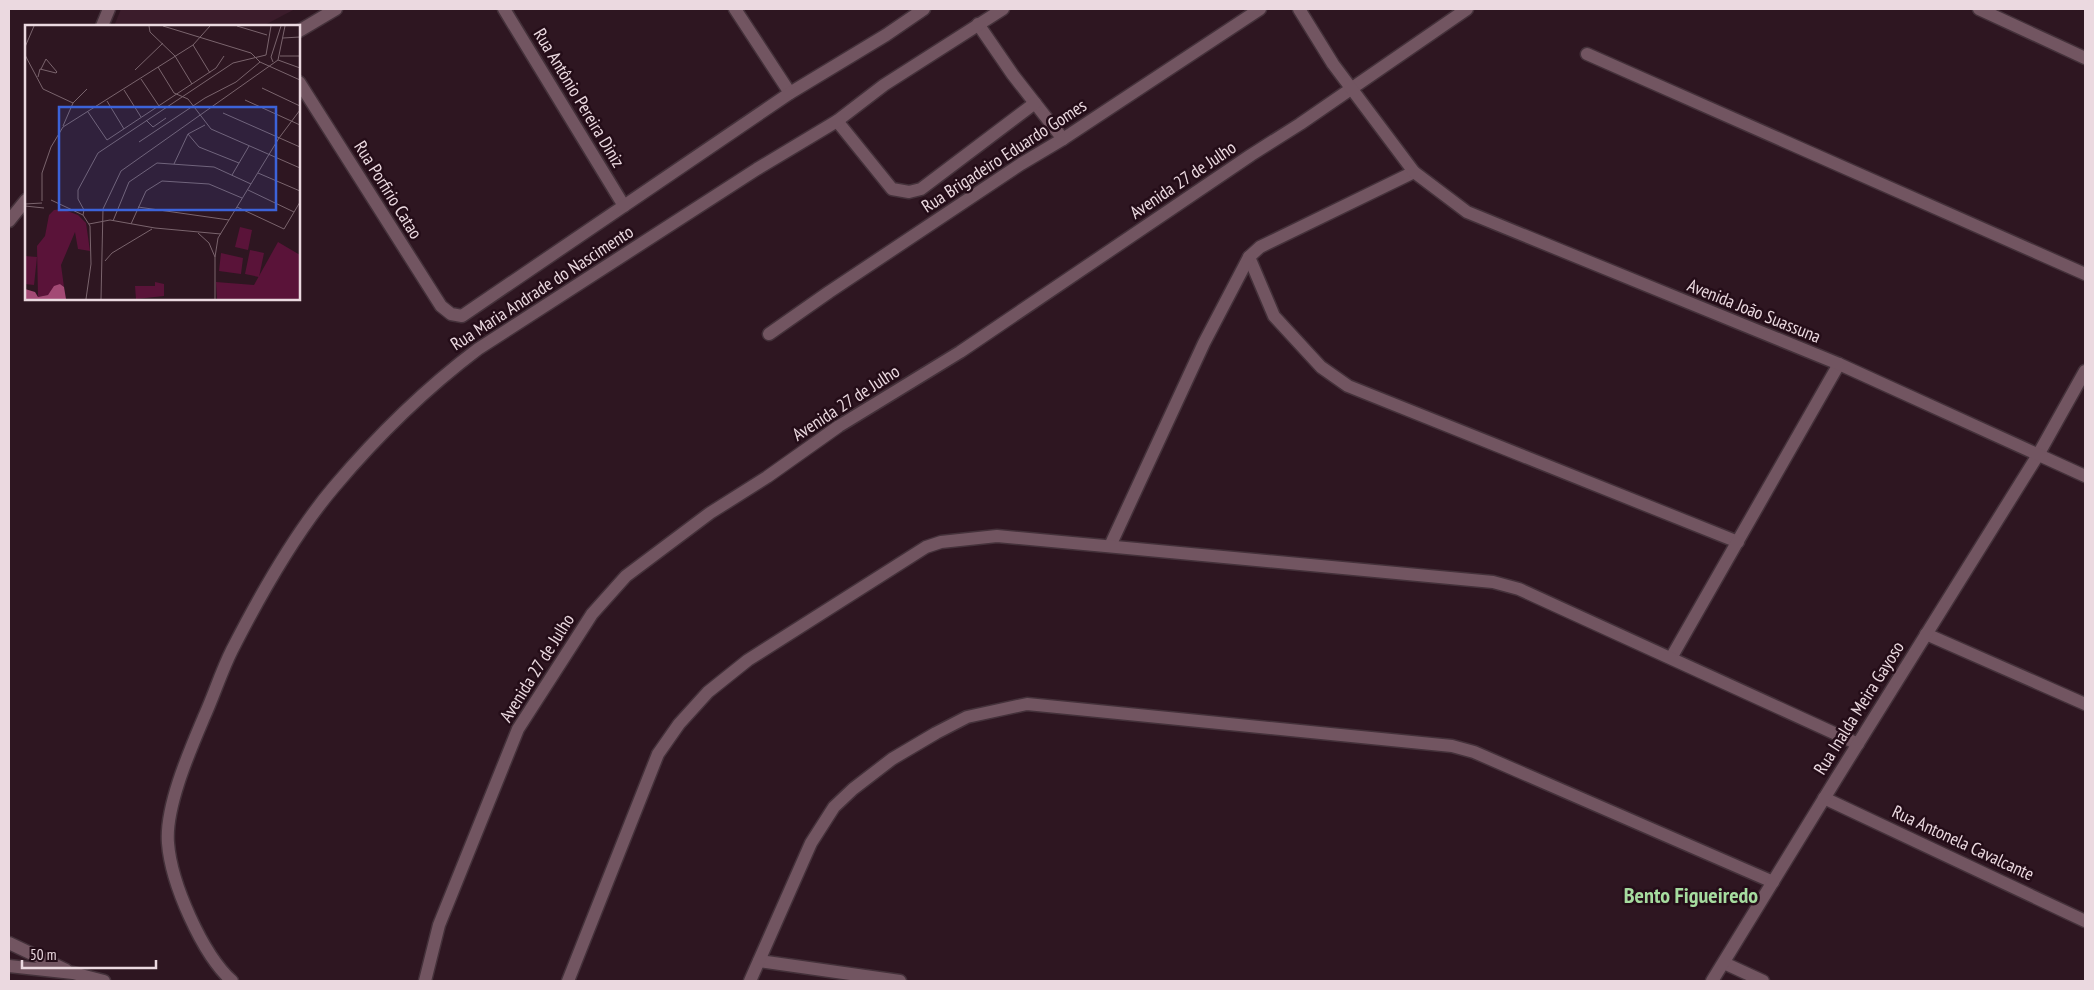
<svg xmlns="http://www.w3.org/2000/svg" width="2094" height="990" font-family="'PT Sans Narrow',sans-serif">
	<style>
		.built { fill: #3b1c2b }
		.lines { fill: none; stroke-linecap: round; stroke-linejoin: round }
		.minor-casing { stroke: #44313a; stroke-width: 15 }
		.tertiary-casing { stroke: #44313a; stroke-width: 15 }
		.secondary-casing { stroke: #44313a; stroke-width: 15 }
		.minor { stroke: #725561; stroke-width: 12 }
		.tertiary { stroke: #725561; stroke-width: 12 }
		.secondary { stroke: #725561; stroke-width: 12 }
		.labels { text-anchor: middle; stroke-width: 5; stroke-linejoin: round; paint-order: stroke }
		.street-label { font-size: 18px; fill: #ebd9e0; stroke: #240d18 }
		.district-label { font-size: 22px; font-weight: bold; fill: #a6dc9f; stroke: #240d18 }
		.inset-road { fill: none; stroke: #7a646d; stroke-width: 1 }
		.view { fill: #3c63d9; fill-opacity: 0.15; stroke: #3c63d9; stroke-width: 2.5 }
		.inset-edge { fill: none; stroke: #ebd9e0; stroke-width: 2.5 }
	</style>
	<rect width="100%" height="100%" fill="#2e1621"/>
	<path class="built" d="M121 9H295L263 26H114Z"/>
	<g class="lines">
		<defs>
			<g id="minor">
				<path d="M504 9 624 206"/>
				<path d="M735 9 790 93"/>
				<path d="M1979 9 2085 58"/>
				<path d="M978 24 1013 75 1063 139"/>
				<path d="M102 26 109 9"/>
				<path d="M1587 54 2085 274"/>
				<path d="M299 82 441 306 451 314 462 316 790 93 886 35 924 9"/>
				<path d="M837 121 892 189 909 192 921 189 1035 103"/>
				<path d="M1249 257 1274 316 1321 367 1348 386 1738 542"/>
				<path d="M769 334 829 292 1021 164 1063 139 1260 9"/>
				<path d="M1110 546 1204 343 1249 257 1260 247 1414 172"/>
				<path d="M1926 634 2085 704"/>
				<path d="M1671 658 1839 364"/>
				<path d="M1824 798 2085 921"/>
				<path d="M759 961 900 981"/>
				<path d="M1724 963 1763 981"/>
				<path d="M232 981C202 954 171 883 168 843 165 807 190 750 204 717 214 695 221 672 232 650 259 597 295 533 334 487 377 436 425 389 478 349L757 169 837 121 884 85 1003 9"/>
				<path d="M568 981 658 754 679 724 708 692 748 660 926 547 941 542 997 536 1493 582 1519 589 1858 744"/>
				<path d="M750 981 811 843 834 807 853 789 892 759 936 733 967 717 1027 704 1452 746 1474 752 1773 882"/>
				<path d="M1712 981 1836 779 2038 455 2085 371"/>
			</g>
			<g id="tertiary">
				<path d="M299 31 336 9"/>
				<path d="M9 221 26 200"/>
				<path d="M9 943 66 970"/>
				<path d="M9 966 73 973 104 981"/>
				<path d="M425 981 439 925 518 729 592 614 626 576 710 513 767 477 839 426 960 352 1251 155 1300 124 1467 9"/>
			</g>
			<path id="secondary" d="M1299 9 1333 64 1414 172 1467 212 1839 364 2085 476"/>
		</defs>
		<use href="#minor" class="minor-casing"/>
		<use href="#tertiary" class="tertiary-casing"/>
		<use href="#secondary" class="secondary-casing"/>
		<use href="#minor" class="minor"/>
		<use href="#tertiary" class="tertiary"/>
		<use href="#secondary" class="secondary"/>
	</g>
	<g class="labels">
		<g class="street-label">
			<text transform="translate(579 98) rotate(59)" y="6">Rua Antônio Pereira Diniz</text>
			<text transform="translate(1004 156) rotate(-33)" y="6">Rua Brigadeiro Eduardo Gomes</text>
			<text transform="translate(1183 180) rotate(-34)" y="6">Avenida 27 de Julho</text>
			<text transform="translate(388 190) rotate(58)" y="6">Rua Porfirio Catao</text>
			<text transform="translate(542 288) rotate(-33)" y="6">Rua Maria Andrade do Nascimento</text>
			<text transform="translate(1754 311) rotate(22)" y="6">Avenida João Suassuna</text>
			<text transform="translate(846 403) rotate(-33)" y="6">Avenida 27 de Julho</text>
			<text transform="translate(537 668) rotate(-58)" y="6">Avenida 27 de Julho</text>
			<text transform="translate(1859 708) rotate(-58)" y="6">Rua Inalda Meira Gayoso</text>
			<text transform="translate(1963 843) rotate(25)" y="6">Rua Antonela Cavalcante</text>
		</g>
		<g class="district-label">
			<text x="1691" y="903">Bento Figueiredo</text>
		</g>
	</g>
	<g transform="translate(25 25)">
		<rect width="275" height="275" fill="#2e1621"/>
		<path d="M253 217 275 230V274H192L191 257 229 260Z" fill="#5a1339"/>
		<path d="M37 184 53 190 61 198 65 226 53 224 50 207 36 240 39 262 35 259 23 270 13 272 12 221 20 211 24 190 29 185ZM130 257 139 259V271L111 274 110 261H130Z" fill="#5a1339"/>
		<path d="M215 202 227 205 223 225 210 222ZM225 225 239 228 234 252 220 249ZM196 228 218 233 216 249 194 246ZM0 231 12 232 9 260 0 259Z" fill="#5a1339"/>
		<path d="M35 259 39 262 41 274H0V264L10 267 13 272 23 270 29 261Z" fill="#a34a75"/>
		<path class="inset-road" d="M124 1 125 7 150 31 167 59M138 1 226 28 235 37 275 55M212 1 242 10M258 13 275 12M168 20 185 48M0 22 9 1M0 30 18 64 48 78M255 31H275M253 35 275 43M248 37 246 32 256 1M133 42 149 68 163 74 186 104 275 143M110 45 138 18M13 52 15 44 31 48 32 47 21 34 16 44M116 54 134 81M237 63 275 81M99 65 116 92M220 75 275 100M82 76 99 104M63 87 82 115 191 43 199 31M198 88 275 122M121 95 128 102 141 93M38 101 48 78 62 64M163 109 174 122 214 138M114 117 180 73 211 57 235 37M149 139 163 109 180 100M233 148 275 166M207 150 224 121M223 165 269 187M26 175 58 190 65 201 66 239 61 274M17 176V148L26 122 38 102 168 20 185 1M0 179 17 178M0 181 19 183M113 182 204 195M212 182 259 204 275 177M58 190 59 185 53 174V165L73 128 208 38 241 30 246 1M88 196 104 157 132 138 189 142 226 159M64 199 85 195 130 203 196 209M106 199 121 166 137 156 184 159 217 173M173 208 184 218 190 232V274M190 232 193 213 254 113 275 85M80 236 87 228 127 204M76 274 78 184 96 146 253 35 260 1"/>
		<path class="view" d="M34 82H251V185H34Z"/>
		<rect width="275" height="275" class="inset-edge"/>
	</g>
	<rect width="2094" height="990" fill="none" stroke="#ebd9e0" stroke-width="20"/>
	<path d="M22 960v8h134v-8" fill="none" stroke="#ebd9e0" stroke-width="2.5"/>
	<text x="30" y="960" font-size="15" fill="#ebd9e0" stroke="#240d18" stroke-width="4" paint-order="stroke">50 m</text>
</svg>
